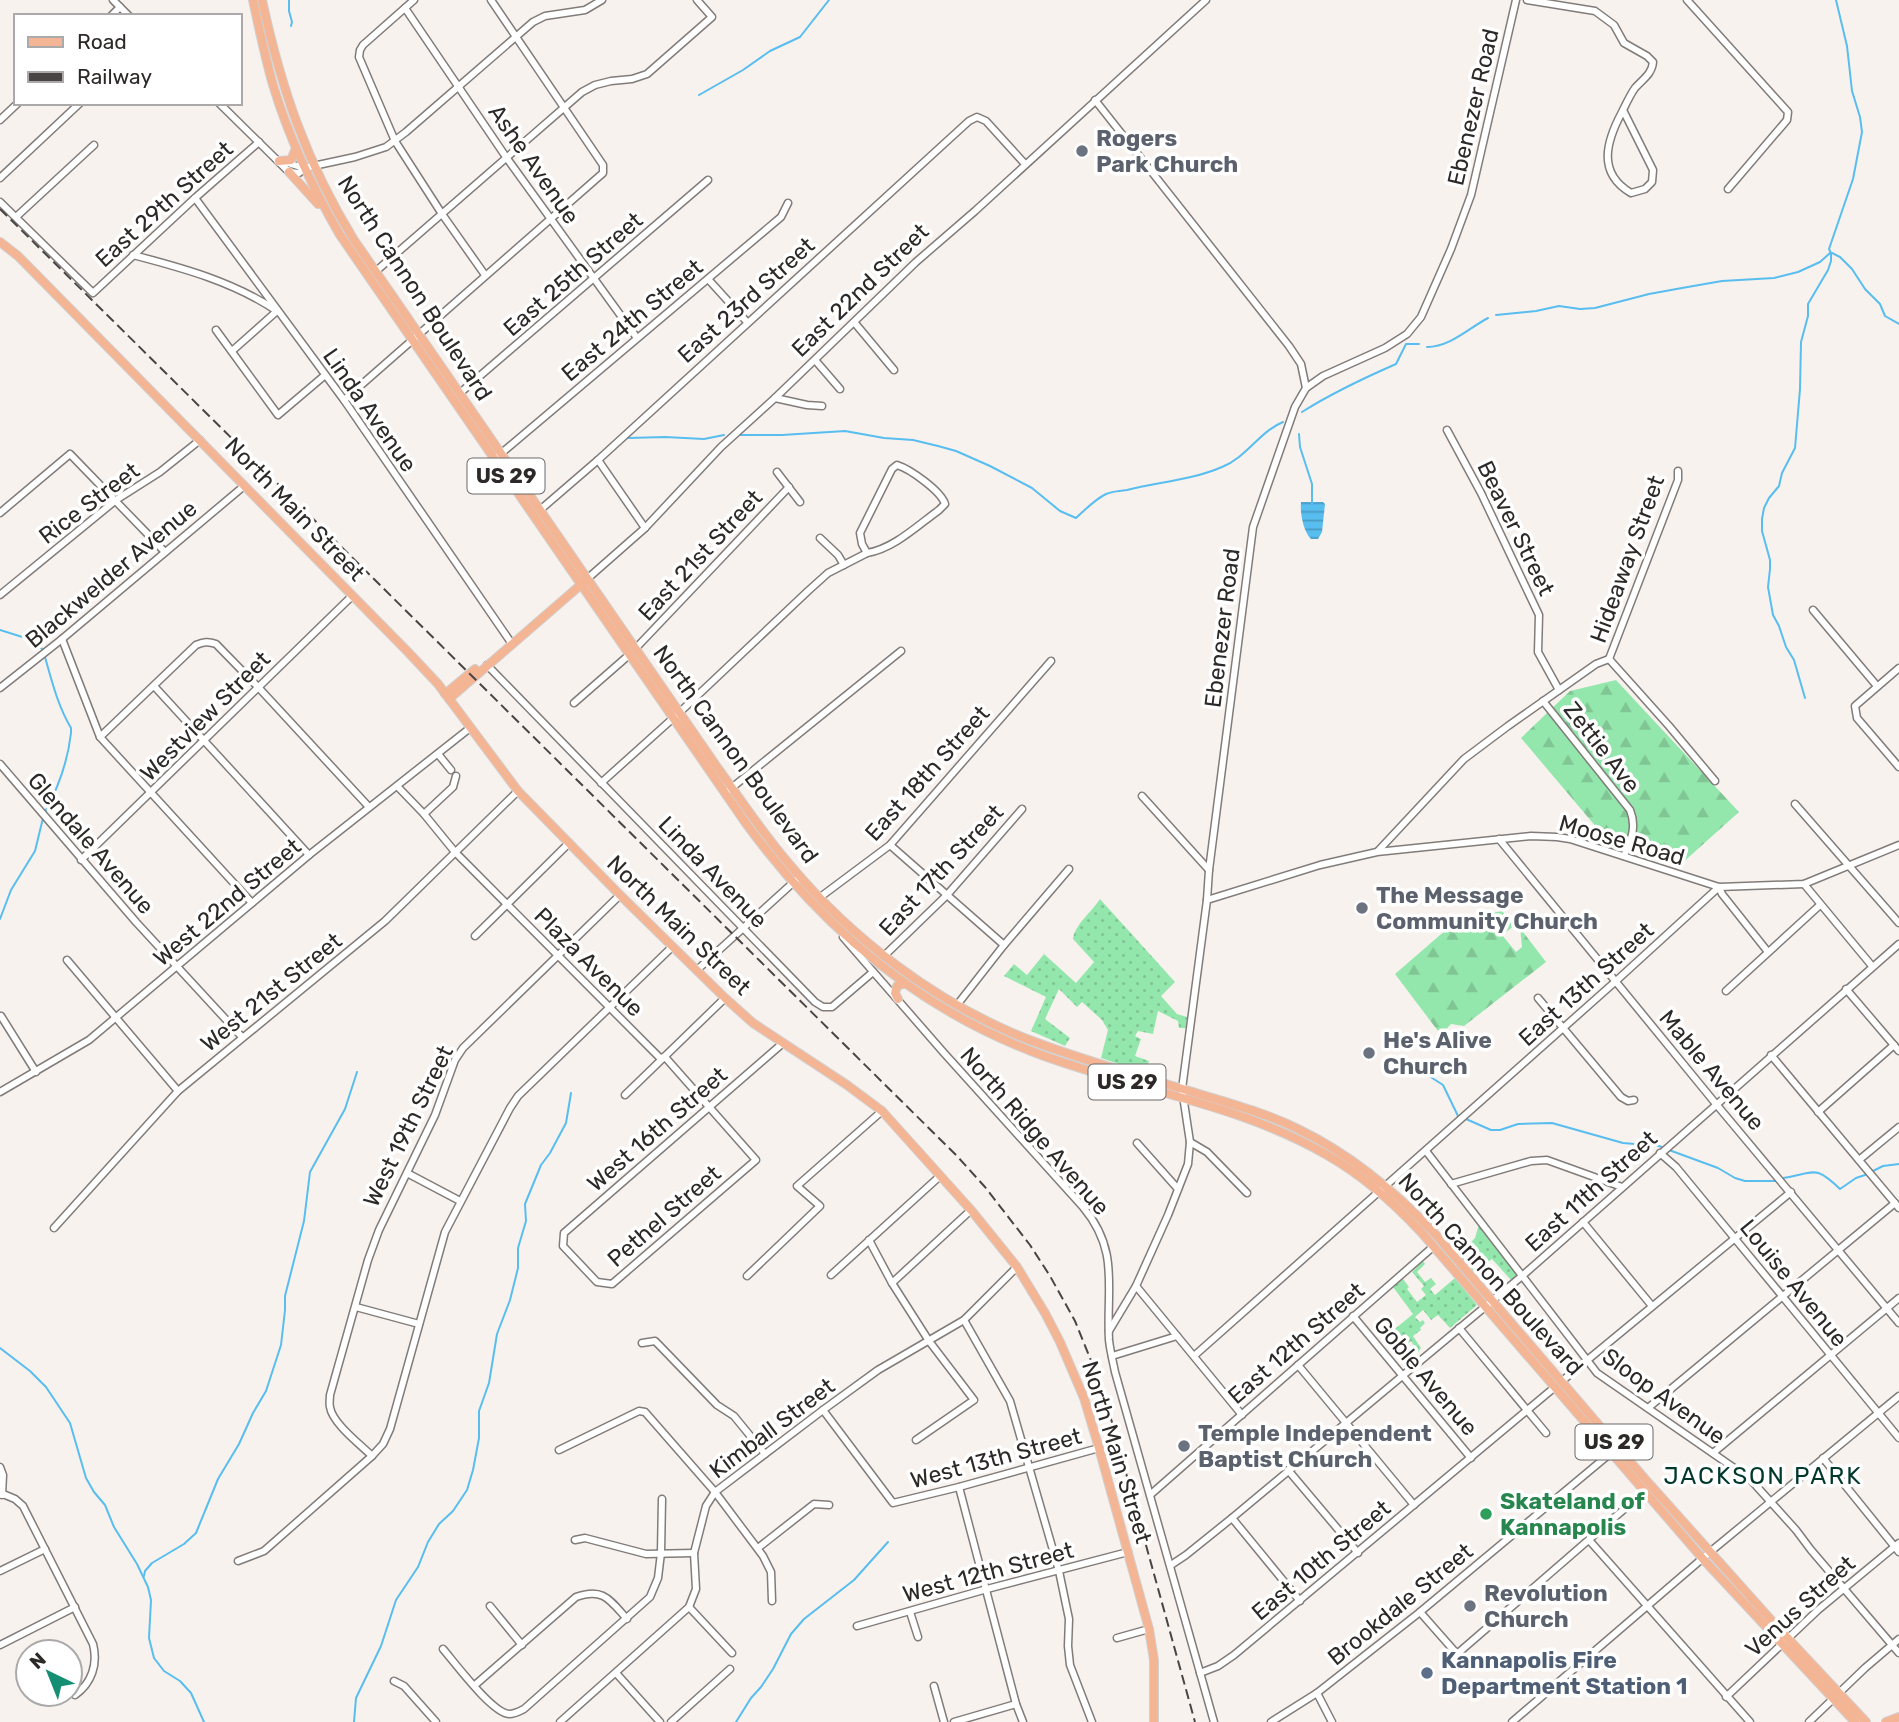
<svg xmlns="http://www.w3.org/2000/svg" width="1899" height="1722" font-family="Rubik,sans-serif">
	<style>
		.grass { fill: url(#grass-dots) }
		.forest { fill: url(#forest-firs) }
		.water { fill: url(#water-rules) }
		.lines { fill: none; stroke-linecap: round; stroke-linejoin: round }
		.stream { stroke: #58bdef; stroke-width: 2 }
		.minor-casing { stroke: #817c79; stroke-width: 9 }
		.major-casing { stroke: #d1d0d0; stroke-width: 10 }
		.minor { stroke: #fff; stroke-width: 6 }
		.major { stroke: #f4b594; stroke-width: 8 }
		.rail { stroke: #494544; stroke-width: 2; stroke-dasharray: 10 5; stroke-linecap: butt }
		.worship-dot { fill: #6b7280; stroke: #fff; stroke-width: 2.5 }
		.leisure-dot { fill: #2e9e5b; stroke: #fff; stroke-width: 2.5 }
		.service-dot { fill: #5c6f8a; stroke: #fff; stroke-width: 2.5 }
		.labels { text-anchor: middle; stroke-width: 7; stroke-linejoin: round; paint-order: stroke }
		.shield { fill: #fff; stroke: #6b6968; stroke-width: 2 }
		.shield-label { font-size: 21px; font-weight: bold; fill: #2c2928 }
		.street-label { font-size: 23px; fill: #2c2928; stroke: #fff }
		.worship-label { font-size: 23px; font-weight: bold; fill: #5b616d; stroke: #fff; text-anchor: start }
		.leisure-label { font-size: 23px; font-weight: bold; fill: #27864d; stroke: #fff; text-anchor: start }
		.service-label { font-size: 23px; font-weight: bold; fill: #4e5e75; stroke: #fff; text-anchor: start }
		.neighbourhood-label { font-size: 24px; letter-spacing: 2px; fill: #00382b; stroke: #fff }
	</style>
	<defs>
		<pattern id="grass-dots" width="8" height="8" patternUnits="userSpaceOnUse" patternTransform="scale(1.75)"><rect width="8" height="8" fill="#94e7ac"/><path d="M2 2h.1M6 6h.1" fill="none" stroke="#80c694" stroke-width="1.8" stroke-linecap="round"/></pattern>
		<pattern id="forest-firs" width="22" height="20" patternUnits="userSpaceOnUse" patternTransform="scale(1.75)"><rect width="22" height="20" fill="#94e7ac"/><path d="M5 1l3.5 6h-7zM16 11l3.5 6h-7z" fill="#80c694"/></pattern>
		<pattern id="water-rules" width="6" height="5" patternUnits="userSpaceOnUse" patternTransform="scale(1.75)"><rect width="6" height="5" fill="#58bdef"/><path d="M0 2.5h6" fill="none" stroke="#499ac2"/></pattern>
	</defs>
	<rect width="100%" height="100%" fill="#f8f2ef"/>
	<g class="grass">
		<path d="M1100 899 1175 982 1161 996 1177 1014 1187 1017 1186 1028H1179L1178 1021 1158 1011 1153 1034 1138 1031 1135 1036 1141 1039 1135 1056 1149 1061 1145 1073 1101 1058 1108 1030 1102 1020 1082 1002 1077 1007 1059 989 1045 1019 1070 1038 1065 1046 1031 1031 1046 997 1004 976 1014 964 1027 975 1044 954 1076 983 1094 962 1073 939C1075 924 1091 913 1100 899Z"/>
		<path d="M1479 1224 1517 1274 1511 1280 1492 1259 1473 1272 1459 1255 1475 1238Z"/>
		<path d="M1423 1261 1425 1264 1417 1272 1425 1282 1431 1278 1436 1284 1430 1289 1435 1295 1455 1278 1477 1305 1450 1328 1438 1315 1431 1320 1423 1310 1415 1317 1420 1322 1423 1320 1425 1323 1420 1328 1421 1330 1413 1336 1421 1348 1418 1352 1411 1341 1402 1348 1410 1359 1408 1361 1400 1350 1393 1354 1397 1350 1393 1345 1396 1342 1398 1344 1401 1341 1397 1335 1394 1337 1390 1333 1413 1314 1393 1287 1403 1279 1409 1287 1407 1289 1417 1302 1426 1295 1421 1289 1424 1286 1412 1272Z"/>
	</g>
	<g class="forest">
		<path d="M1616 680 1739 812 1680 865 1608 841 1521 738 1570 691Z"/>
		<path d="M1502 911 1514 926 1502 935 1516 952 1522 947 1520 928 1546 962 1464 1026 1451 1024 1441 1035 1395 974 1447 929 1472 917Z"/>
	</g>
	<path class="water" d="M1301 502H1323L1325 504 1322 532 1318 539H1311C1303 531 1300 513 1301 502Z"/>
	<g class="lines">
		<g class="stream">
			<path d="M289 0V11L292 22 291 26"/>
			<path d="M699 95 743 70 770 51 800 37 829 0"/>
			<path d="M1832 253 1840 257 1852 269 1865 289 1880 304 1885 316 1899 324"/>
			<path d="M1496 315 1536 311 1559 306 1580 309 1595 308 1649 294 1682 288 1722 281 1774 278 1798 272 1820 262 1830 253"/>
			<path d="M1427 347C1450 347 1469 328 1488 318"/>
			<path d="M1302 412C1332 393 1364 378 1396 364L1406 344H1419"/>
			<path d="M1299 434 1300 447 1312 484V504"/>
			<path d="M739 435H782L845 431 884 438 913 440 938 446 956 451 990 466 1032 488 1060 511 1076 518C1085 510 1094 500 1106 494 1112 491 1120 491 1127 490 1159 482 1192 480 1222 467 1247 457 1259 432 1283 422"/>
			<path d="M628 438 665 437 704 439 724 435"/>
			<path d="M0 630 35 641 42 649"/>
			<path d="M45 657C52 682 58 706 71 728V733C68 760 58 788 45 812"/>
			<path d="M1805 698 1794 660 1786 647 1779 626 1773 615 1768 587 1770 569V560L1762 531V519L1764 508 1769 498 1779 486 1782 473 1795 448 1800 389 1801 342 1808 316V304L1828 270 1831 261V253L1829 249 1853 179 1862 132 1860 117 1852 91 1847 46 1836 0"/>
			<path d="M0 919 11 890 35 851 43 818"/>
			<path d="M1406 1061 1443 1085 1458 1116"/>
			<path d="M1466 1119 1491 1130H1500L1518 1124 1552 1123 1623 1143 1659 1146 1664 1148"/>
			<path d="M1669 1150 1718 1168 1735 1178 1745 1181H1778"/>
			<path d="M1873 1171 1883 1166 1899 1164"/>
			<path d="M1783 1178C1815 1173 1814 1164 1840 1189L1856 1178 1868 1174"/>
			<path d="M0 1348 30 1371 46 1387 70 1423 86 1478 94 1492 105 1505 114 1527 137 1564 148 1587 151 1600 149 1638 154 1658 164 1671 180 1681 191 1693 204 1722"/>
			<path d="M144 1576 145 1571 152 1563 184 1544 196 1533 218 1479 239 1444 253 1413 266 1391 281 1345 285 1310V1296L304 1221 310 1172 345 1109 357 1072"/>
			<path d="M354 1722 356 1698 381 1646 396 1600 418 1567 428 1542 439 1524 453 1511 467 1490 473 1470 479 1438V1411L489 1383 497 1334 510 1300 518 1268V1248L526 1221 525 1204 541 1165 550 1153 566 1123 571 1093"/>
			<path d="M736 1722 751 1698 761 1687 773 1669 791 1634 804 1619 854 1580 888 1542"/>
		</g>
		<defs>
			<g id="minor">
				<path d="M113 0 129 16"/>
				<path d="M414 0 363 45 360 50 359 57 395 141 442 214 485 275"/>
				<path d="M1527 0 1595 11 1614 25 1624 43 1647 56 1653 62C1652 74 1643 79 1635 88 1630 95 1626 104 1622 112 1606 142 1597 173 1631 193L1645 189 1652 182 1653 170 1623 110"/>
				<path d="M1687 0 1788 112 1787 120 1728 189"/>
				<path d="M405 8 506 157 637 338"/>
				<path d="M111 16 120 7"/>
				<path d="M1095 100 1289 346 1301 364 1306 388"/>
				<path d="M219 103 289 172 299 173 304 168"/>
				<path d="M0 120 18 103"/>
				<path d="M284 162 304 168 355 157 386 147 406 132 533 22 545 16 585 10 602 0"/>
				<path d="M0 178 80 103"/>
				<path d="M195 198 344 400 512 644"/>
				<path d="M0 202 93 293 195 198 259 142"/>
				<path d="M16 217 94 145"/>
				<path d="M133 255C183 268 234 282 277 311L232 351"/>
				<path d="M375 272 582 92 595 85 611 81 632 79 647 74 712 17 697 0"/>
				<path d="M708 279 747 322"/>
				<path d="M854 322 894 370"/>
				<path d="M216 330 278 415 324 376"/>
				<path d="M815 360 840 389"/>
				<path d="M460 393 708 180"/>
				<path d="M775 398 807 405 822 406"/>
				<path d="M344 400 603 173V165L491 0"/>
				<path d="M1447 430 1481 493 1539 615 1538 652 1559 690"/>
				<path d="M498 456 781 217 788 203"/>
				<path d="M598 460 645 528"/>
				<path d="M897 465C910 469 941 491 945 504L939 510C917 526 893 549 867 553L862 544 860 533 892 469Z"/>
				<path d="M777 472 800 502"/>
				<path d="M540 510 598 460 969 121 977 117 986 121 1025 164"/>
				<path d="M0 513 70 454 165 552"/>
				<path d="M820 538 838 555 844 565"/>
				<path d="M587 579 645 528 721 447 775 398 916 262 975 211 1206 0"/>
				<path d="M0 595 116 500 160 472 200 440"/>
				<path d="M1813 610 1877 686"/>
				<path d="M62 639 100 737 252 903"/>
				<path d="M636 648 789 487"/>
				<path d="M1609 659 1678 480V471"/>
				<path d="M1609 659 1669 726 1715 781"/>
				<path d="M487 665 815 1002 823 1007H832L873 972"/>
				<path d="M1899 668 1855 706 1857 718 1899 767"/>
				<path d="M154 686 309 855"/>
				<path d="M0 688 62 639 244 486"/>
				<path d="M1543 701 1630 810C1637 827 1631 840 1624 856"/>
				<path d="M574 703 629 655"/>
				<path d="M100 737 196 645C203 642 208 641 216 644L258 687 369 807"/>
				<path d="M438 754 451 770"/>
				<path d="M0 764 136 922 242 1037"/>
				<path d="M601 783 680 712 808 591 828 573 867 553"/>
				<path d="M397 786 424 814 455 852 660 1058 665 1057 756 1160 612 1284 597 1282 563 1246 564 1233 783 1043"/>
				<path d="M729 790 901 651"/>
				<path d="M1142 796 1209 870"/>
				<path d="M1795 804 1899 923"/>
				<path d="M424 814 453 787 456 776"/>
				<path d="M1499 839 1716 1104 1899 1323"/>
				<path d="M890 845 1004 945"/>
				<path d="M1378 851 1464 759 1508 726 1596 664 1609 659"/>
				<path d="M81 860 352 596"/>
				<path d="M1804 884 1872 966"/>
				<path d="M620 895 463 1048 455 1060 435 1115 379 1230 368 1260 330 1395C330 1398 329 1404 330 1407 332 1423 361 1445 372 1456L383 1444 390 1429 445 1232 510 1108 518 1096 672 947"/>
				<path d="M819 898 890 845 1051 661"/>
				<path d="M1207 900 1320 865 1377 852 1531 836 1557 837 1570 839 1719 887 1804 884 1899 845"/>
				<path d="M475 936 569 843"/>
				<path d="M843 937 944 1053 1083 1207C1120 1251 1106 1288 1109 1340 1110 1350 1113 1362 1115 1372L1214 1722"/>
				<path d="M884 956 947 895 1022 809"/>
				<path d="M67 960 178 1091"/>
				<path d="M697 970 796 880"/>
				<path d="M1846 989 1899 1051"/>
				<path d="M1726 991 1820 905"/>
				<path d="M1538 998 1621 1097 1628 1101 1634 1100"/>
				<path d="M957 1005 1004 945 1069 869"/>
				<path d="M1 1016 36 1072"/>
				<path d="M1771 1055 1899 1208"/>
				<path d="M0 1092 89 1040 309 855 470 728"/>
				<path d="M625 1095 725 998"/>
				<path d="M1818 1112 1894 1045"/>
				<path d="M1190 1142 1207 1152 1247 1193"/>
				<path d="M1137 1143 1178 1189"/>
				<path d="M1426 1151 1597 1373 1750 1479 1796 1530 1811 1550 1899 1653"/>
				<path d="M1660 1153 1676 1167 1899 1438"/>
				<path d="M1859 1160 1899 1127"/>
				<path d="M407 1173 460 1201"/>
				<path d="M1451 1184 1531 1161 1547 1160 1622 1187"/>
				<path d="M1583 1222 1652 1306"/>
				<path d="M54 1228 178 1091 385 921 518 791"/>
				<path d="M869 1240 892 1283 929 1341 974 1400 916 1440"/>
				<path d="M831 1275 940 1176"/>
				<path d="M747 1276 820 1206 797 1186 882 1111"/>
				<path d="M892 1283 971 1210"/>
				<path d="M1136 1286 1242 1415"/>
				<path d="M356 1307 419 1324"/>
				<path d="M1353 1316 1471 1458"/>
				<path d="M964 1320 1010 1401 1059 1571 1069 1619 1068 1646 1070 1665 1092 1722"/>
				<path d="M1459 1328 1546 1433"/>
				<path d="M1109 1331 1136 1286 1168 1215 1188 1164 1190 1142 1182 1089 1207 900 1209 870 1253 527 1295 407 1306 388 1323 376 1385 348 1407 334 1421 317 1451 249 1471 195 1516 0"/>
				<path d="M642 1343 655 1341 659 1345 717 1405 734 1416 765 1454"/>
				<path d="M1112 1356 1177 1336"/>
				<path d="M1194 1356 1616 981 1719 887 1722 894 1768 952"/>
				<path d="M1298 1365 1414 1505"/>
				<path d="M1562 1381 1791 1192"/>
				<path d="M1648 1408 1895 1203"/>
				<path d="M823 1410 893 1503 959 1487 1099 1448"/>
				<path d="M559 1450 639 1411 645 1412 715 1492 763 1556 771 1572 772 1601"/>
				<path d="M1713 1453 1899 1298"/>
				<path d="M1823 1458 1899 1552"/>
				<path d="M0 1467 3 1475 2 1495"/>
				<path d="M1288 1470 1358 1553"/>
				<path d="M959 1487 1016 1704 1023 1722"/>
				<path d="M3 1494 15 1499 23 1506 93 1644C98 1664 92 1683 75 1695"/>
				<path d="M1150 1495 1434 1246"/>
				<path d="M1232 1518 1300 1601"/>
				<path d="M575 1540 585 1538 646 1554 694 1553"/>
				<path d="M1589 1540 1750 1722"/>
				<path d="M758 1548 814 1504 829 1505"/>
				<path d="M238 1561 264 1551 372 1456"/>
				<path d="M1171 1565 1186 1555 1232 1518 1522 1276 1899 944"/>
				<path d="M0 1571 45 1549"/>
				<path d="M490 1606 522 1645"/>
				<path d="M689 1607 732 1653"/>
				<path d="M910 1612 918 1637"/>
				<path d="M1420 1612 1457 1654 1645 1491"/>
				<path d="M857 1626 987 1589 1128 1552"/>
				<path d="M1117 1638 1149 1629"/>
				<path d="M0 1645 75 1607"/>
				<path d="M443 1649C455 1663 492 1713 509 1714 515 1714 520 1711 524 1709L650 1597 658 1578 661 1553 662 1499"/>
				<path d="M616 1673 660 1722"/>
				<path d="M1200 1673 1218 1666 1234 1655 1555 1387"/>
				<path d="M394 1681 404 1686 436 1722"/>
				<path d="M475 1685 576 1597C603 1587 610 1600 627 1619"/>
				<path d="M934 1686 944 1722"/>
				<path d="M1317 1693 1332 1722"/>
				<path d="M1839 1693 1865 1668 1899 1639"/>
				<path d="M1726 1697 1818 1610 1899 1543"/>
				<path d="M560 1722 689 1607 696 1589 694 1553 706 1506 715 1492 823 1410 878 1370 964 1320 1017 1267"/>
				<path d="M671 1722 730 1669"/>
				<path d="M954 1722 1016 1704"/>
				<path d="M1271 1722 1317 1693 1420 1612 1612 1452"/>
				<path d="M1512 1722 1710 1552 1899 1396"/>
				<path d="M1809 1722 1833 1699"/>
			</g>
			<g id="major">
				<path d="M253 0C259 28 265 57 273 85 289 138 312 187 340 235L745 822C819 924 913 1005 1031 1051 1128 1089 1236 1102 1327 1155 1362 1175 1393 1202 1421 1232L1703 1559 1855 1722"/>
				<path d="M262 0C281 88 306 162 354 240L717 767C741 800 763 834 790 865 852 939 936 1003 1027 1039 1086 1062 1148 1078 1209 1097 1239 1106 1270 1115 1298 1129 1352 1155 1396 1192 1436 1235L1645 1479 1781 1631 1866 1722"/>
				<path d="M279 161 291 160 296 148"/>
				<path d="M289 172 318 204"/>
				<path d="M0 242 18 256 408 652 438 684 518 791 620 895 725 998 753 1023 847 1085 882 1111 971 1210 1017 1267 1045 1313 1060 1342 1084 1398 1099 1448 1149 1629 1154 1660V1722"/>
				<path d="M445 694 475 669"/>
				<path d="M449 699 584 582"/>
				<path d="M898 999 895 993 897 986 905 983"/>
				<path d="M1886 1722 1899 1717"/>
			</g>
		</defs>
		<use href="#minor" class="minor-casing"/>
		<use href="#major" class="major-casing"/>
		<use href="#minor" class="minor"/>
		<use href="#major" class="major"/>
		<path class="rail" d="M0 209 957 1156 985 1187 1030 1245 1050 1276 1075 1321 1103 1390 1195 1722"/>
	</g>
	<g class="worship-dot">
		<circle cx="1082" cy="151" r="7"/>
		<circle cx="1362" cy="908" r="7"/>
		<circle cx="1369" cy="1053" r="7"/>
		<circle cx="1184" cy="1446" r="7"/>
		<circle cx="1470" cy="1606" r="7"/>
	</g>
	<circle class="leisure-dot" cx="1486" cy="1514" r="7"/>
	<circle class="service-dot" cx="1427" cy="1673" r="7"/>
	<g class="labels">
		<g class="shield">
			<rect x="467.5" y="458.5" width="77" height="35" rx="5"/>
			<rect x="1088.5" y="1064.5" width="77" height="35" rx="5"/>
			<rect x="1575.5" y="1424.5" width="77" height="35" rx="5"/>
		</g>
		<g class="shield-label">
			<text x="506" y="483">US 29</text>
			<text x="1127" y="1089">US 29</text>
			<text x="1614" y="1449">US 29</text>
		</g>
		<g class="street-label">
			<text transform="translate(1473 107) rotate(-77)" y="8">Ebenezer Road</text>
			<text transform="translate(534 164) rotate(55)" y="8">Ashe Avenue</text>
			<text transform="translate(164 204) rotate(-42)" y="8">East 29th Street</text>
			<text transform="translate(573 274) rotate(-41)" y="8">East 25th Street</text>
			<text transform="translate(415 288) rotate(57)" y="8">North Cannon Boulevard</text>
			<text transform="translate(860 290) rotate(-44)" y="8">East 22nd Street</text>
			<text transform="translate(746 300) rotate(-42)" y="8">East 23rd Street</text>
			<text transform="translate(632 320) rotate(-40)" y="8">East 24th Street</text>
			<text transform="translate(370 410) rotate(55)" y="8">Linda Avenue</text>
			<text transform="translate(89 503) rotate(-37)" y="8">Rice Street</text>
			<text transform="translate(295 509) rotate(46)" y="8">North Main Street</text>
			<text transform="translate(1516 528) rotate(64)" y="8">Beaver Street</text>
			<text transform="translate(700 555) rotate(-47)" y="8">East 21st Street</text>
			<text transform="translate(1627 559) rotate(-70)" y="8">Hideaway Street</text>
			<text transform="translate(111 574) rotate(-40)" y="8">Blackwelder Avenue</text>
			<text transform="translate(1222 628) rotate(-83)" y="8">Ebenezer Road</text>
			<text transform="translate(205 716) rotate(-45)" y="8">Westview Street</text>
			<text transform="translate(1602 747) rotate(52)" y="8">Zettie Ave</text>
			<text transform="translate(736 754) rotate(54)" y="8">North Cannon Boulevard</text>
			<text transform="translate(927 773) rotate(-48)" y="8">East 18th Street</text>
			<text transform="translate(1622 840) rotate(16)" y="8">Moose Road</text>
			<text transform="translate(91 843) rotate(49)" y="8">Glendale Avenue</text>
			<text transform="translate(941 870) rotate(-47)" y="8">East 17th Street</text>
			<text transform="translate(713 872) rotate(46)" y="8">Linda Avenue</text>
			<text transform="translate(227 902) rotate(-40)" y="8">West 22nd Street</text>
			<text transform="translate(679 925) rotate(44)" y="8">North Main Street</text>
			<text transform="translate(589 962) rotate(45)" y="8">Plaza Avenue</text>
			<text transform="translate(1586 984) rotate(-42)" y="8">East 13th Street</text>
			<text transform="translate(271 992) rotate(-39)" y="8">West 21st Street</text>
			<text transform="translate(1712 1070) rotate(50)" y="8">Mable Avenue</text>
			<text transform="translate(408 1126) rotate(-64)" y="8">West 19th Street</text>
			<text transform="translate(657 1129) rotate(-41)" y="8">West 16th Street</text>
			<text transform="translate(1035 1131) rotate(49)" y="8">North Ridge Avenue</text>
			<text transform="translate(1591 1191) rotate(-42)" y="8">East 11th Street</text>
			<text transform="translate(664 1216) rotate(-41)" y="8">Pethel Street</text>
			<text transform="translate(1491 1274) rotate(48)" y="8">North Cannon Boulevard</text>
			<text transform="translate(1794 1283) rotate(51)" y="8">Louise Avenue</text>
			<text transform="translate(1296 1343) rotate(-41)" y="8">East 12th Street</text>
			<text transform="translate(1426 1376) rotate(50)" y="8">Goble Avenue</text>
			<text transform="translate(1664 1396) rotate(36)" y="8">Sloop Avenue</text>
			<text transform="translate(772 1428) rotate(-37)" y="8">Kimball Street</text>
			<text transform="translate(1117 1452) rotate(73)" y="8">North Main Street</text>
			<text transform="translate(996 1458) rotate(-15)" y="8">West 13th Street</text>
			<text transform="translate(1321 1560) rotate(-40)" y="8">East 10th Street</text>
			<text transform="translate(988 1572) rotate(-15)" y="8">West 12th Street</text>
			<text transform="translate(1400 1604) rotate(-39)" y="8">Brookdale Street</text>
			<text transform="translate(1800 1606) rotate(-42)" y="8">Venus Street</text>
		</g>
		<g class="worship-label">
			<text x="1096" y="146">Rogers<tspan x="1096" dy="26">Park Church</tspan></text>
			<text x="1376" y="903">The Message<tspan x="1376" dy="26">Community Church</tspan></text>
			<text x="1383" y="1048">He's Alive<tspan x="1383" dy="26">Church</tspan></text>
			<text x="1198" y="1441">Temple Independent<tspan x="1198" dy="26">Baptist Church</tspan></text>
			<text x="1484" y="1601">Revolution<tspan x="1484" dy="26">Church</tspan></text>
		</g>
		<g class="leisure-label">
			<text x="1500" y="1509">Skateland of<tspan x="1500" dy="26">Kannapolis</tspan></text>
		</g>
		<g class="service-label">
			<text x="1441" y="1668">Kannapolis Fire<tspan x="1441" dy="26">Department Station 1</tspan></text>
		</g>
		<g class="neighbourhood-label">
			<text x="1763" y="1484">JACKSON PARK</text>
		</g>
	</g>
	<rect x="14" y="14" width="228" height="91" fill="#ffffff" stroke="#aba9a9" stroke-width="2"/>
	<rect x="28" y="37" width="35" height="10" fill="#f4b594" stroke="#aba9a9" stroke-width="2"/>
	<text x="77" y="49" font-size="21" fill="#2c2928">Road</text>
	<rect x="28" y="72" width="35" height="10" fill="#494544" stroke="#aba9a9" stroke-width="2"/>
	<text x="77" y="84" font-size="21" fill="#2c2928">Railway</text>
	<g transform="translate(49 1673) rotate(317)"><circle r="33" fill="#ffffff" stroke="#aba9a9" stroke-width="2"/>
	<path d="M0-5L12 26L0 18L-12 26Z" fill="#148f74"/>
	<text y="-10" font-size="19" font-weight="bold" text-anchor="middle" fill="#2c2928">N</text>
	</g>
</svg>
